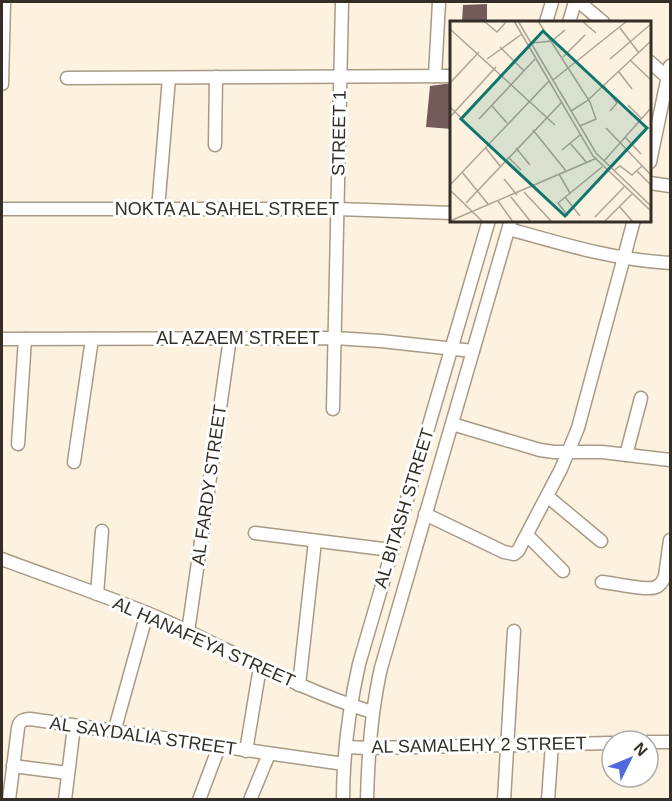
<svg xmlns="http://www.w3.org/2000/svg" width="672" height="801" font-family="Helvetica,sans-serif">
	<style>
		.building { fill: #745a58 }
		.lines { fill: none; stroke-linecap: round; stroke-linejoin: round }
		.street-casing { stroke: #a89b86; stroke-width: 15 }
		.street { stroke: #fff; stroke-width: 12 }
		.labels { text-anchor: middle; stroke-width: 6; stroke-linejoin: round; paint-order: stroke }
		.street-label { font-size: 18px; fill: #342e26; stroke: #fff }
		.inset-road { fill: none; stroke: #ada495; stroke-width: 1.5 }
		.view { fill: #0f766e; fill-opacity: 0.15; stroke: #0f766e; stroke-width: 3 }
		.inset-edge { fill: none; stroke: #342e26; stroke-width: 3 }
	</style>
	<rect width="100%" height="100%" fill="#fdf2df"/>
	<g class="building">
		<path d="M487 4V22H462L463 5Z"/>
		<path d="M452 83V129L426 127 430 86Z"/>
	</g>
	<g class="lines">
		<defs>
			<g id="street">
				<path d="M579 2 603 22"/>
				<path d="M546 22 552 2"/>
				<path d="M569 22 575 2"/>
				<path d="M650 62 668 78 670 79"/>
				<path d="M435 76 439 2"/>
				<path d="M67 78 452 76"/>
				<path d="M2 84 4 2"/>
				<path d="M215 145 216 77"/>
				<path d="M650 162 670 66"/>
				<path d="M650 183 670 186"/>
				<path d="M2 209H338L452 213"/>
				<path d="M158 209 169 78"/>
				<path d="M509 229C562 244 615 260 670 263"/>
				<path d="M2 339 335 338 381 341 473 351"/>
				<path d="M333 409 342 2"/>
				<path d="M452 424 540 450 554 452H602L670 460"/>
				<path d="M18 444 25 339"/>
				<path d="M626 455 641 398"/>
				<path d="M74 462 92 339"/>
				<path d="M547 496 601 541"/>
				<path d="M425 514 504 552 514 554 518 551 561 469 578 428 634 220"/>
				<path d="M255 533 391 550"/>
				<path d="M527 535 563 571"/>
				<path d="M2 559C57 580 114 598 168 622 236 653 300 690 372 712"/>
				<path d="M602 582C613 583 648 591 656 587 661 585 663 581 665 576L670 540"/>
				<path d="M97 594 102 531"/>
				<path d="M188 632 230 338"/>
				<path d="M299 685 315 541"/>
				<path d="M114 732 147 613"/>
				<path d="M648 742H670"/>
				<path d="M346 747 368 748 612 743"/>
				<path d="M246 751 260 667"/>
				<path d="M13 766 68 773"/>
				<path d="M9 800 18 728C19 721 24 719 30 719L344 764"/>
				<path d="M65 800 74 726"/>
				<path d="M199 800 219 747"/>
				<path d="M250 800 269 754"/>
				<path d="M343 800C343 754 349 709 359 664L489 220"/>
				<path d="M367 800C368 755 371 712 381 668L511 220"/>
				<path d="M504 800 514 631"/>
				<path d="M548 800 552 744"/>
			</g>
		</defs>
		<use href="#street" class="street-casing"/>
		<use href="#street" class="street"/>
	</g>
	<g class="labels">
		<g class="street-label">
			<text transform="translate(339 133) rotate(-89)" y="6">STREET 1</text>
			<text x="227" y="215">NOKTA AL SAHEL STREET</text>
			<text x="238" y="344">AL AZAEM STREET</text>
			<text transform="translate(209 485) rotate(-82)" y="6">AL FARDY STREET</text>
			<text transform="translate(404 508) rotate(-73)" y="6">AL BITASH STREET</text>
			<text transform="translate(204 642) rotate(24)" y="6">AL HANAFEYA STREET</text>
			<text transform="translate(143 736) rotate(8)" y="6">AL SAYDALIA STREET</text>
			<text transform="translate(479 745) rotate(-1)" y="6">AL SAMALEHY 2 STREET</text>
		</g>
	</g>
	<g transform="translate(450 21)">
		<rect width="201" height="201" fill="#fdf2df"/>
		<path class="inset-road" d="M34 0 47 11 57 0M64 0 143 135 201 190M68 0 146 132 201 185M88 0 140 81 146 98 130 105M132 0 146 12M170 7 189 32M0 8 105 104M81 22 102 20 115 9M50 26 74 50M113 36 135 14M37 38 72 13M160 38 201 3M181 40 201 59M169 51 182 68M103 59 177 0M0 62 29 31M154 65 167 82 160 90M178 84 192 98M42 85 57 102M0 86 38 123M121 90 137 80 201 20M0 96 46 46M29 98 85 38M156 107 201 154M83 109 116 150M175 116 191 133M120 122 137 142M35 126 50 145M66 127 80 144M112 129 130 114M58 136 71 149M154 140 201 87M163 150 170 145 182 154 192 145M187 150 201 164M12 151 38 183M109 153 120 172M54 158 67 174M0 164 99 60M0 169 33 201M74 171 102 201M61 176 81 201M115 176 130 195M48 180 63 201M16 182 111 82M169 185 183 201M118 195 108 182 152 146M145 196 174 166M0 200 147 137M154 201 182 173"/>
		<path class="view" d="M93 10 197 107 115 195 11 98Z"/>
		<rect width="201" height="201" class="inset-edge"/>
	</g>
	<rect width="672" height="801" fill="none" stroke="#342e26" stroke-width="6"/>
	<g transform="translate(630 759) rotate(47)"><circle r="28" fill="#ffffff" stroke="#aeaba8" stroke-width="1.5"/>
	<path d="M0-4.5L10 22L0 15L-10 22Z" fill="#4e6ce0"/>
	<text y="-9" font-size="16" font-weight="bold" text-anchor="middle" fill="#342e26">N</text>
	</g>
</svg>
